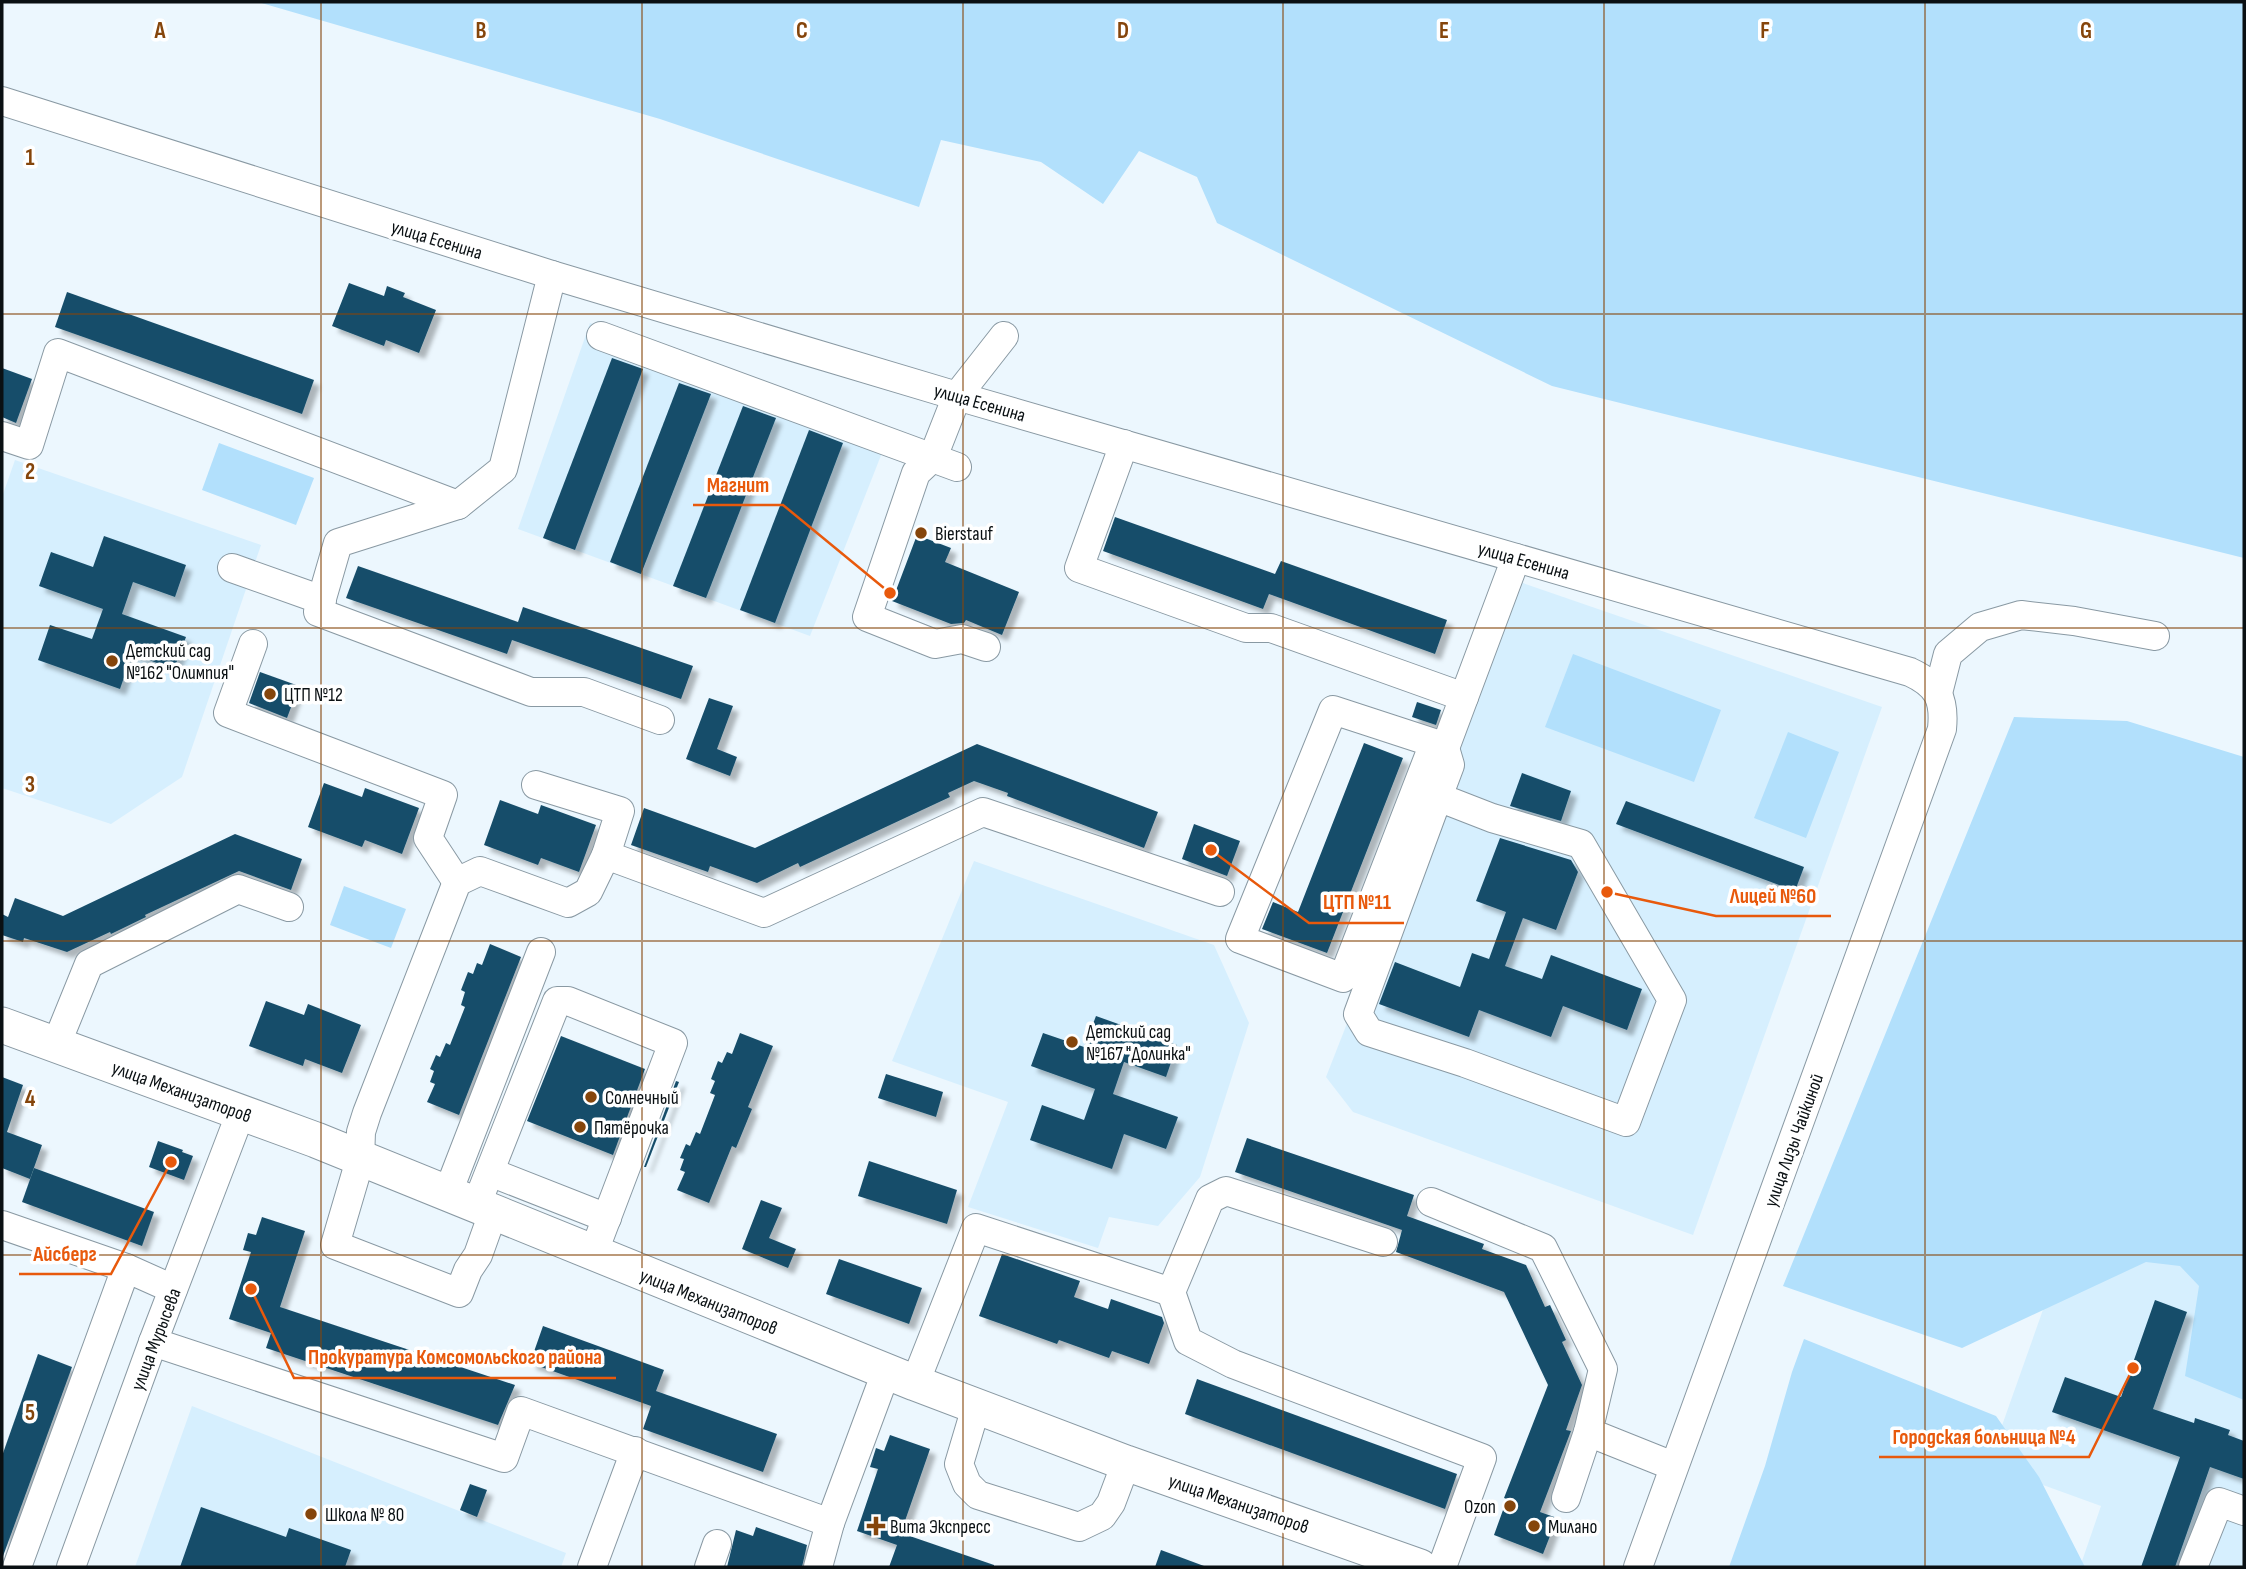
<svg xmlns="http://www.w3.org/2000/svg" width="2246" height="1569" font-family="'Sofia Sans Condensed',sans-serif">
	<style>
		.built { fill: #d6effe }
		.green { fill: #b2e0fc }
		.building { fill: #174e6a; filter: url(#shadow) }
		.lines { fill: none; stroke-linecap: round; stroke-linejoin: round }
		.minor-casing { stroke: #8999a3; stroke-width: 30 }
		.major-casing { stroke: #8999a3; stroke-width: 37 }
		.minor { stroke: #fff; stroke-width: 28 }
		.major { stroke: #fff; stroke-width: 35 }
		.grid { fill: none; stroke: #85450b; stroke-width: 2; stroke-opacity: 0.55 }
		.poi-dot { fill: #85450b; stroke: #fff; stroke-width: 2.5 }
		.labels { text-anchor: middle; stroke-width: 7; stroke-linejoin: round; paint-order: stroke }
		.street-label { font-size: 19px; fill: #0a1013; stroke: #fff }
		.poi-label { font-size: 19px; fill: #0a1013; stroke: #fff; text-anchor: start }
		.grid-label { font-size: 23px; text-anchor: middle; font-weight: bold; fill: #85450b; stroke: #fff; stroke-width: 7; stroke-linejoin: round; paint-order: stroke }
		.leader { fill: none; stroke: #e8590c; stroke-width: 2.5 }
		.callout-dot { fill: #e8590c; stroke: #fff; stroke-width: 2.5 }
		.callout-label { font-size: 21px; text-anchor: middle; font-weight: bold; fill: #e8590c; stroke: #fff; stroke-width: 7; stroke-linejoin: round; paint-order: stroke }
	</style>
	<defs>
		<filter id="shadow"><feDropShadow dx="6" dy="6" stdDeviation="2" flood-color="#0004"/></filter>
	</defs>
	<rect width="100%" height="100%" fill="#ecf7fe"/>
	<g class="built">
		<path d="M590 323 889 435 810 636 518 529Z"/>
		<path d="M15 460 261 545 182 777 111 824 2 788V497Z"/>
		<path d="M1520 582 1882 707 1693 1235 1353 1112 1326 1077Z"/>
		<path d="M974 861 1214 945 1249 1023 1200 1177 1158 1226 1109 1217 1098 1248 968 1207 1008 1102 892 1061Z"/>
		<path d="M2078 1211 2244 1271V1567H2080L2101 1506 1988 1465Z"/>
		<path d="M192 1406 566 1553 561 1567H135Z"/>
	</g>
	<g class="green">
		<path d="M258 2H2244V558L1552 386 1217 223 1197 177 1139 151 1103 204 1041 162 941 140 919 207 660 119Z"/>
		<path d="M219 443 314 478 296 525 202 490Z"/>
		<path d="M1573 654 1721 710 1694 782 1545 727Z"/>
		<path d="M2014 717 2127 721 2244 757V1400L2185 1376 2199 1286 2180 1266 2146 1262 1962 1348 1783 1286Z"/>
		<path d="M1788 732 1839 752 1806 838 1754 818Z"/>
		<path d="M344 886 406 909 391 948 330 925Z"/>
		<path d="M1804 1339 1996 1416 2039 1477 2085 1567H1729L1765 1466 1792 1372Z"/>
	</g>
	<g class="building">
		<path d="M349 283 384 296 387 286 405 293 403 297 436 310 419 353 386 340 384 346 332 326Z"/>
		<path d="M67 292 314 380 302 414 55 327Z"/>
		<path d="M612 358 643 369 575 550 543 538Z"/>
		<path d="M2 368 32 379 16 423 2 417Z"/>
		<path d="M679 383 711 394 641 574 610 562Z"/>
		<path d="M743 406 776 418 706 598 673 586Z"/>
		<path d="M809 430 843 443 775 623 740 610Z"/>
		<path d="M1115 517 1275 574 1281 561 1447 620 1435 654 1269 594 1263 609 1103 551Z"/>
		<path d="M917 535 951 548 945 562 1019 592 1002 635 966 620 964 623 951 624 892 601Z"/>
		<path d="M104 536 186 565 175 597 133 582 122 614 186 637 174 669 132 654 120 689 38 660 50 625 92 639 103 609 39 586 51 552 93 567Z"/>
		<path d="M358 566 518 622 523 607 693 666 681 699 512 640 507 654 346 598Z"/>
		<path d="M260 672 299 686 287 718 249 703Z"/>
		<path d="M709 698 733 706 717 749 737 757 730 776 686 759Z"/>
		<path d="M1417 702 1441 710 1436 725 1412 717Z"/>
		<path d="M1364 743 1403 758 1327 953 1262 929 1273 902 1298 912Z"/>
		<path d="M977 744 1158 812 1144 848 1007 796 1008 793 974 781 948 793 950 797 800 867 798 863 757 883 710 866 708 872 631 845 644 808 755 848Z"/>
		<path d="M1522 773 1571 791 1561 821 1510 806Z"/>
		<path d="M324 783 362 797 365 788 419 808 402 854 365 840 362 847 308 827Z"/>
		<path d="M500 800 538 814 541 805 596 825 579 872 541 858 538 865 484 845Z"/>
		<path d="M1626 801 1804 867 1795 891 1616 824Z"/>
		<path d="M1194 824 1240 841 1227 876 1182 859Z"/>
		<path d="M235 834 302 859 291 890 239 871 145 915 146 917 111 934 110 932 67 952 24 938 23 942 2 935V914L8 917 15 898 63 916Z"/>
		<path d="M1500 838 1571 860 1578 872 1556 930 1523 918 1505 966 1542 979 1551 955 1642 989 1627 1030 1563 1006 1551 1037 1479 1010 1469 1037 1379 1004 1395 962 1460 987 1472 953 1489 959 1506 912 1476 901Z"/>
		<path d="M490 944 521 957 459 1115 427 1102 435 1084 430 1082 434 1071 430 1069 436 1055 440 1057 446 1043 450 1045 465 1007 461 1005 465 992 461 990 468 972 473 974 477 963 482 965Z"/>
		<path d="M266 1001 304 1015 308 1004 361 1025 342 1073 305 1059 303 1066 249 1046Z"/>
		<path d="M1096 1016 1177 1045 1166 1077 1124 1062 1113 1094 1178 1117 1166 1149 1124 1134 1112 1169 1030 1140 1042 1105 1084 1120 1095 1089 1031 1066 1043 1033 1084 1047Z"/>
		<path d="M740 1033 773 1046 748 1107 752 1109 736 1148 732 1146 709 1203 677 1190 685 1172 680 1170 684 1159 680 1158 686 1144 690 1146 696 1132 700 1134 715 1095 710 1093 715 1081 711 1079 718 1061 722 1063 727 1052 732 1054Z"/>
		<path d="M561 1036 645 1069 613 1155 527 1121Z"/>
		<path d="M886 1074 943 1092 936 1117 878 1098Z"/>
		<path d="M2 1077 23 1085 7 1132 42 1145 30 1179 2 1168Z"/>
		<path d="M676 1081 679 1082 646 1167H644Z"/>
		<path d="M1247 1138 1414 1195 1407 1216 1484 1244 1482 1249 1526 1265 1545 1307 1550 1305 1566 1340 1562 1342 1582 1385 1566 1430 1571 1431 1540 1512 1557 1518 1543 1554 1494 1535 1507 1499 1504 1498 1548 1385 1504 1292 1396 1252 1402 1230 1235 1172Z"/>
		<path d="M158 1141 183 1150 182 1152 193 1156 184 1180 149 1167Z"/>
		<path d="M869 1161 957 1190 947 1224 858 1196Z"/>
		<path d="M34 1168 154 1212 142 1246 22 1202Z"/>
		<path d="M761 1200 782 1208 769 1238 796 1249 788 1268 742 1249Z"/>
		<path d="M262 1217 305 1231 280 1307 515 1385 498 1425 266 1348 271 1333 229 1319 251 1252 243 1250 248 1233 256 1235Z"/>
		<path d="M1002 1254 1080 1281 1074 1297 1108 1309 1111 1299 1162 1317 1164 1323 1149 1364 1112 1351 1109 1358 1059 1340 1057 1344 979 1316Z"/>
		<path d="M839 1259 922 1288 909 1324 826 1294Z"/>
		<path d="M2155 1300 2187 1312 2153 1409 2194 1423 2195 1418 2230 1430 2228 1435 2244 1441V1479L2210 1467 2175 1567H2141L2180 1457 2052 1412 2065 1377 2121 1397Z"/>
		<path d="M543 1326 664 1370 656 1391 777 1434 763 1472 643 1429 651 1406 530 1363Z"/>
		<path d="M38 1354 72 1367 2 1559V1456Z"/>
		<path d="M1197 1379 1457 1474 1445 1509 1185 1414Z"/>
		<path d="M890 1435 930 1449 898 1541 901 1533 994 1565V1567H889L897 1545 857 1531 878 1469 870 1467 876 1448 884 1451Z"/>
		<path d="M470 1484 487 1490 477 1517 460 1510Z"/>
		<path d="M201 1507 286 1537 289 1528 351 1550 345 1567H180Z"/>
		<path d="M756 1527 807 1545 802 1567H727L736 1530 753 1536Z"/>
		<path d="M1161 1550 1204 1566V1567H1155Z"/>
	</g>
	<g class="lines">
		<defs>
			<g id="minor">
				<path d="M2 101 552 275 957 396 1910 672C1938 685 1945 699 1942 729L1638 1567"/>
				<path d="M552 275 503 469 458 505 338 543 318 612 531 692H584L660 720"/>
				<path d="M601 336 957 467"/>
				<path d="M2 436 29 445 58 353 458 505"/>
				<path d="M1124 444 1079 568 1246 628H1271L1464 697"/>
				<path d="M232 568 322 600"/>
				<path d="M253 644 228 713 443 795 428 838 457 882"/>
				<path d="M986 647 962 639 935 644 867 617 916 473 933 457 957 396 1004 336"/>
				<path d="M1938 693 1948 654 1980 627 2021 615 2074 621 2155 636"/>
				<path d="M1434 743 1333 710 1240 939 1343 978 1434 743 1445 748 1516 558"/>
				<path d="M536 785 620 811 606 855 764 913 983 812 1220 892"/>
				<path d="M1438 797 1492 818 1581 844 1672 1000 1626 1122 1465 1063 1369 1032 1358 1014 1438 797 1450 765 1445 748"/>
				<path d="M56 1045 89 964 238 889 289 907"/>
				<path d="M490 1172 607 1218"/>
				<path d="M447 1195 541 952"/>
				<path d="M1431 1202 1543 1248 1603 1369 1588 1432 1673 1466"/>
				<path d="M476 1206 557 1001H568L673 1043 593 1254"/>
				<path d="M493 1213 478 1255 468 1270 459 1293 335 1245 360 1160 361 1132 367 1113 457 882 480 871 568 903 588 892 606 855"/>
				<path d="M2 1225 126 1268"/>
				<path d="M1383 1242 1226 1191 1210 1199 1171 1292 1188 1341 1233 1364 1482 1458 1442 1567"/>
				<path d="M153 1342 504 1458 521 1411 830 1523 886 1372"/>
				<path d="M915 1383 976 1228 1171 1292"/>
				<path d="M976 1407 959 1464 967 1484 978 1495 1079 1527 1102 1516 1111 1503 1126 1463"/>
				<path d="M1566 1498 1588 1432"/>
				<path d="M17 1567 126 1268 173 1289"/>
				<path d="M71 1567 153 1342 241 1112"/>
				<path d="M592 1567 635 1451"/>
				<path d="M709 1567 717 1544"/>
				<path d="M818 1567 830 1523"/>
				<path d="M2193 1567 2219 1502 2244 1511"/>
			</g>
			<path id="major" d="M2 1025 316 1140 915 1383 1126 1463 1420 1567"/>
		</defs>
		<use href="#minor" class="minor-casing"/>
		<use href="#major" class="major-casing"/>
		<use href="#minor" class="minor"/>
		<use href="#major" class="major"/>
	</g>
	<path class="grid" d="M321 2V1567M642 2V1567M963 2V1567M1283 2V1567M1604 2V1567M1925 2V1567M2 314H2244M2 628H2244M2 941H2244M2 1255H2244"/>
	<g class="poi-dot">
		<circle cx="921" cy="533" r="7"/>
		<circle cx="112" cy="661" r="7"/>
		<circle cx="270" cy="694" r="7"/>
		<circle cx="1072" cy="1042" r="7"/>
		<circle cx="591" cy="1097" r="7"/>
		<circle cx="580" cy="1127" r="7"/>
		<circle cx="1510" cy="1506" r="7"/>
		<circle cx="311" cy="1514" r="7"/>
		<path d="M872.5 1515.5h7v7h7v7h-7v7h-7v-7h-7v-7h7z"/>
		<circle cx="1534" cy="1526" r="7"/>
	</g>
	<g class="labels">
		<g class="street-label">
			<text transform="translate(437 239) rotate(17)" y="7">улица Есенина</text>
			<text transform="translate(980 402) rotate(16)" y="7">улица Есенина</text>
			<text transform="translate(1524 560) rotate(16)" y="7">улица Есенина</text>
			<text transform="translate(182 1091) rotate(20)" y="7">улица Механизаторов</text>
			<text transform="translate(1793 1140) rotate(-70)" y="7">улица Лизы Чайкиной</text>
			<text transform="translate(709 1301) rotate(22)" y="7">улица Механизаторов</text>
			<text transform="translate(155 1339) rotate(-69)" y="7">улица Мурысева</text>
			<text transform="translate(1239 1503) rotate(19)" y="7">улица Механизаторов</text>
		</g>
		<g class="poi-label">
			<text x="935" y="540">Bierstauf</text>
			<text x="126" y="657">Детский сад<tspan x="126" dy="22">№162 "Олимпия"</tspan></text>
			<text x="284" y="701">ЦТП №12</text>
			<text x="1086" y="1038">Детский сад<tspan x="1086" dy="22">№167 "Долинка"</tspan></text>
			<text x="605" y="1104">Солнечный</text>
			<text x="594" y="1134">Пятёрочка</text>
			<text x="1496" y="1513" text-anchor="end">Ozon</text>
			<text x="325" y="1521">Школа № 80</text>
			<text x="890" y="1533">Вита Экспресс</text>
			<text x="1548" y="1533">Милано</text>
		</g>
	</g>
	<g class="grid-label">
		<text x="160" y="38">A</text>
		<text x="481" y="38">B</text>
		<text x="802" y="38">C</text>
		<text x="1123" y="38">D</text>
		<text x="1444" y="38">E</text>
		<text x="1765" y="38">F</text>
		<text x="2086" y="38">G</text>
		<text x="30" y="165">1</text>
		<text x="30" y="479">2</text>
		<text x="30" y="792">3</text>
		<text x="30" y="1106">4</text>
		<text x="30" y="1420">5</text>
	</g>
	<path class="leader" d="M890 593L783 505H693M1607 892L1716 916H1831M1211 850L1309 923H1404M171 1162L111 1274H19M251 1289L294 1378H616M2133 1368L2089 1457H1879"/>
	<g class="callout-dot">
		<circle cx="890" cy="593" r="7"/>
		<circle cx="1607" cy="892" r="7"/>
		<circle cx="1211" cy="850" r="7"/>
		<circle cx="171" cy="1162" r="7"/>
		<circle cx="251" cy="1289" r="7"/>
		<circle cx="2133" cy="1368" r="7"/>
	</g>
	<g class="callout-label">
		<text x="738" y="492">Магнит</text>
		<text x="1773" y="903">Лицей №60</text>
		<text x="1357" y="909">ЦТП №11</text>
		<text x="65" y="1261">Айсберг</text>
		<text x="455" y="1364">Прокуратура Комсомольского района</text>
		<text x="1984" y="1444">Городская больница №4</text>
	</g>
	<rect width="2246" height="1569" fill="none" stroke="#0a1013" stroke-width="7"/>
</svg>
